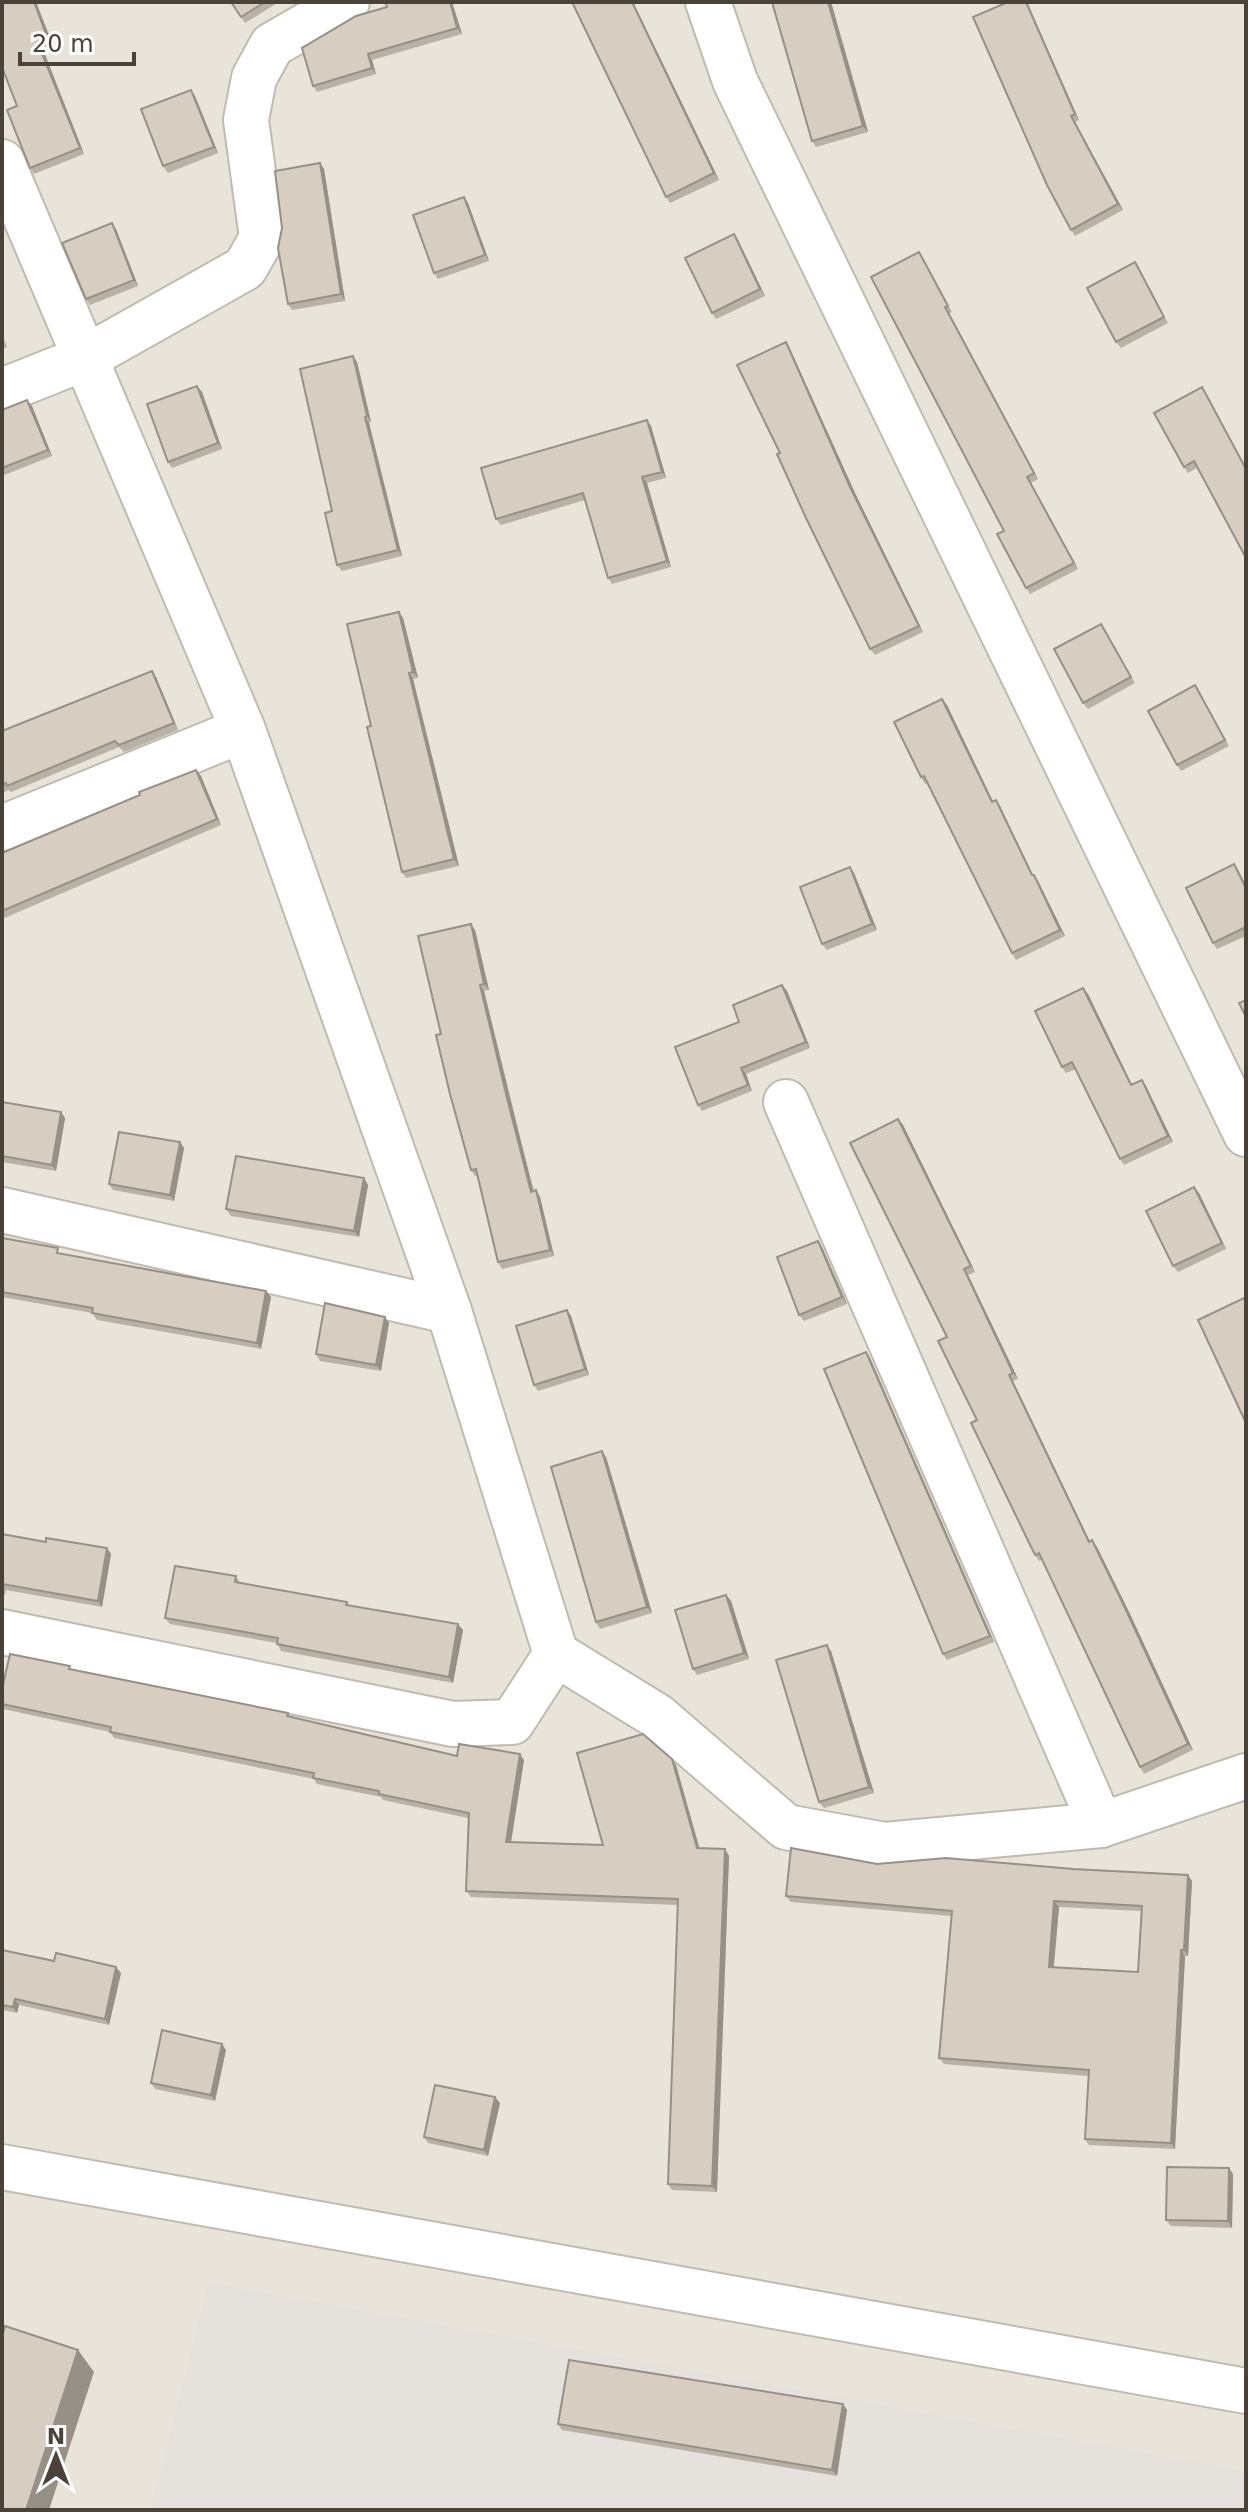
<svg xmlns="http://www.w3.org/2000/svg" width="1248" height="2512" font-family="'DejaVu Sans',sans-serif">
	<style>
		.residential { fill: #e9e4da }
		.industrial { fill: #e5e1dd }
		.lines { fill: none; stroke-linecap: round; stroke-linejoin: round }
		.minor-casing { stroke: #c1baae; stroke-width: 48 }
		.minor { stroke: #fff; stroke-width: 44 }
		.wall { fill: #b9b1a6; fill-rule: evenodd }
		.shaded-wall { fill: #969087 }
		.building { fill: #d7cec1; stroke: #969087; stroke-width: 2; fill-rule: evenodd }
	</style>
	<rect width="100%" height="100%" fill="#f5f2ec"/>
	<rect class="residential" x="2" y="2" width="1244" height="2508"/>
	<path class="industrial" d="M209 2283 1246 2472V2510H150Z"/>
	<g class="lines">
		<defs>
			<g id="minor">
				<path d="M708 2 735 81 1246 1134"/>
				<path d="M2 162 243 730 449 1311 556 1654"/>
				<path d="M2 391 85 358 245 268 262 238 246 120 254 78 272 45 347 2"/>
				<path d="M2 828 243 730"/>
				<path d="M786 1102 1101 1825"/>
				<path d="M2 1210 449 1311"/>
				<path d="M2 1632 453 1724 512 1722 556 1654 657 1716 786 1827 885 1845 1101 1825 1246 1776"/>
				<path d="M2 2167 1246 2391"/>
			</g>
		</defs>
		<use href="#minor" class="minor-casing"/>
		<use href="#minor" class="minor"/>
	</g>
	<g class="wall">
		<path d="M36 2 54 48 44 52 84 154 34 174 30 168 17 106Z"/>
		<path d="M231 2H279L245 23Z"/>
		<path d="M452 2 462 34 372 60 376 74 317 92 313 86Z"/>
		<path d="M633 2 719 180 670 203 666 197Z"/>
		<path d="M772 2H831L868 132 816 147 812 141Z"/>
		<path d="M1008 2 1079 120 1075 122 1123 210 1075 236 1071 230Z"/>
		<path d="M195 96 218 153 168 173 163 166Z"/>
		<path d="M320 163 324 169 345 301 292 310 288 304Z"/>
		<path d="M464 197 468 203 489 261 438 279 434 273Z"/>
		<path d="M116 229 138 286 90 305 86 299Z"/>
		<path d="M734 234 738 240 765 296 716 319 712 313Z"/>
		<path d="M923 258 952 312 949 313 1038 479 1031 483 1078 569 1030 594 1026 588 1004 531Z"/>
		<path d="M1139 268 1168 323 1121 348 1116 342Z"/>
		<path d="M2 334 7 347 2 349Z"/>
		<path d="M786 342 790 349 855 493 923 632 875 655 870 649 780 453Z"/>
		<path d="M357 362 371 422 369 423 402 556 342 571 337 565 332 511Z"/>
		<path d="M197 386 202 392 222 449 172 468 168 462Z"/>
		<path d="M1206 393 1246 468V558L1197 468 1188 473 1184 467Z"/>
		<path d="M32 406 52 456 2 476V410Z"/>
		<path d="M647 420 651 426 666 478 647 483 671 567 612 584 608 578 585 500 501 525 496 519Z"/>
		<path d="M403 618 418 678 413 679 459 866 406 878 402 872 371 726Z"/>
		<path d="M1101 624 1135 683 1088 709 1083 703Z"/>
		<path d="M152 671 156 677 178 730 124 752 119 747 11 792 9 790 2 793V731Z"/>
		<path d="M1195 685 1229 746 1181 771 1177 765Z"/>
		<path d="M947 705 993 801 1000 806 1033 875 1038 881 1065 936 1016 960 1012 953 928 782 925 784 921 777Z"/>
		<path d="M196 770 201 776 221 825 2 919V853Z"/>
		<path d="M850 867 854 873 877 930 827 950 822 944Z"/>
		<path d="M1239 871 1246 886V936L1217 949 1213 943Z"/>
		<path d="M475 930 489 990 484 991 511 1104 534 1191 540 1197 554 1256 502 1269 498 1262 477 1176H475L471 1170 441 1034Z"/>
		<path d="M787 991 810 1048 746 1074 752 1091 702 1111 698 1105 739 1022Z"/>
		<path d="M1088 994 1132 1085 1142 1080 1146 1086 1173 1142 1124 1165 1120 1159 1076 1069 1066 1073 1062 1067Z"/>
		<path d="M2 1102 61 1112 65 1118 56 1171 2 1162Z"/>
		<path d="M898 1119 903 1125 975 1272 968 1275 1018 1379 1013 1381 1090 1542 1097 1547 1130 1614 1193 1750 1144 1774 1140 1767 1042 1560 1039 1561 1035 1555 977 1420 947 1337Z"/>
		<path d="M180 1142 184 1148 174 1201 113 1190 109 1184Z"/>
		<path d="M368 1185 359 1237 231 1216 226 1209Z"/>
		<path d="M1199 1193 1226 1249 1178 1272 1173 1266Z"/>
		<path d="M2 1238 62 1254 271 1297 261 1349 97 1320 92 1313 2 1297Z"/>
		<path d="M822 1247 847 1304 804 1321 799 1315Z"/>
		<path d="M567 1310 571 1316 589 1375 538 1391 534 1385Z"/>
		<path d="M389 1323 381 1371 320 1361 316 1354Z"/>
		<path d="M866 1352 870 1358 994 1642 947 1660 943 1654Z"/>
		<path d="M606 1457 652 1613 600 1629 596 1622Z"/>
		<path d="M2 1534 46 1542 107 1548 111 1554 102 1607 6 1590 5 1595 2 1594Z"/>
		<path d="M236 1576 240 1583 347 1602 349 1605 463 1630 453 1683 281 1651 277 1643 170 1624 165 1618Z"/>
		<path d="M726 1595 731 1601 749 1659 697 1675 693 1669Z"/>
		<path d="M831 1651 874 1793 824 1808 819 1802Z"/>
		<path d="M72 1670 288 1713 290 1717 457 1756 524 1760 511 1842 603 1845 676 1765 700 1849H725L729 1856 717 2192 672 2190 668 2184 678 1905 471 1897 466 1891 468 1818 383 1800 381 1797 317 1784 314 1779 114 1738 110 1732 3 1709 2 1707V1689Z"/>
		<path d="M877 1864 1192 1881 1188 1956H1185L1175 2149 1089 2145 1085 2139 1088 2076 944 2064 939 2058 951 1916 791 1902 786 1896ZM1059 1907 1141 1911 1138 1972 1054 1967Z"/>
		<path d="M2 1950 121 1973 109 2025 19 2005 17 2013 2 2010Z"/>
		<path d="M226 2050 215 2101 155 2089 151 2083Z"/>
		<path d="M495 2097 500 2103 488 2156 428 2143 424 2137Z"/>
		<path d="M1233 2174 1232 2228 1171 2226 1166 2220Z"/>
		<path d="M843 2404 847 2410 837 2476 562 2430 558 2424Z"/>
	</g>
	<g class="shaded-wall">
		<path d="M34 2H36L54 48 49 42Z"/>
		<path d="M450 2H452L462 34 457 28Z"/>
		<path d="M632 2H633L719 180 714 173Z"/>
		<path d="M828 2H831L868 132 863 126Z"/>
		<path d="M1026 2H1027L1079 120 1075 114Z"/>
		<path d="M39 46 44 52 84 154 80 148Z"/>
		<path d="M368 54 372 60 376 74 372 68Z"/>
		<path d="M191 90 195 96 218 153 214 147Z"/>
		<path d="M1071 116 1075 122 1123 210 1118 204Z"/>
		<path d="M320 163 324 169 345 301 341 294Z"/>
		<path d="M464 197 468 203 489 261 485 255Z"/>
		<path d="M112 223 116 229 138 286 134 280Z"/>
		<path d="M734 234 738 240 765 296 760 289Z"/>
		<path d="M945 307 949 313 1038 479 1034 473Z"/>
		<path d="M786 342 790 349 855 493 923 632 919 626 850 487Z"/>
		<path d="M353 356 357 362 371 422 367 416Z"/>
		<path d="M197 386 202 392 222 449 218 443Z"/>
		<path d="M27 400 32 406 52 456 48 450Z"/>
		<path d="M365 417 369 423 402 556 398 550Z"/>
		<path d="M647 420 651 426 666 478 662 472Z"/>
		<path d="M642 477 647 483 671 567 667 561Z"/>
		<path d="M1027 477 1031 483 1078 569 1074 563Z"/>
		<path d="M399 612 403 618 418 678 413 672Z"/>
		<path d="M152 671 156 677 178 730 174 723Z"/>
		<path d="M409 673 413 679 459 866 454 859Z"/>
		<path d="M942 699 947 705 996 808 992 802Z"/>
		<path d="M196 770 201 776 221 825 217 819Z"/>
		<path d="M996 800 1000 806 1036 882 1032 875Z"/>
		<path d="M850 867 854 873 877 930 872 924Z"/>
		<path d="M1034 875 1038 881 1065 936 1060 930Z"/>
		<path d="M471 924 475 930 489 990 484 984Z"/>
		<path d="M480 985 484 991 535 1198 531 1192Z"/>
		<path d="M782 985 787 991 810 1048 806 1042Z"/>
		<path d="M1083 988 1088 994 1135 1091 1131 1085Z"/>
		<path d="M741 1068 746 1074 752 1091 748 1085Z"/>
		<path d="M1142 1080 1146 1086 1173 1142 1168 1136Z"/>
		<path d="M61 1112 65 1118 56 1171 52 1165Z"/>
		<path d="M898 1119 903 1125 975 1272 971 1266Z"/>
		<path d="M180 1142 184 1148 174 1201 170 1195Z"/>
		<path d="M364 1178 368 1185 359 1237 354 1231Z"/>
		<path d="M1194 1187 1199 1193 1226 1249 1222 1243Z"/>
		<path d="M536 1190 540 1197 554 1256 550 1250Z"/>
		<path d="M818 1241 822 1247 847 1304 842 1297Z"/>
		<path d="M964 1269 968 1275 1018 1379 1013 1373Z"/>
		<path d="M266 1291 271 1297 261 1349 257 1343Z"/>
		<path d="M567 1310 571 1316 589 1375 585 1369Z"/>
		<path d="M385 1317 389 1323 381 1371 376 1365Z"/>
		<path d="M866 1352 870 1358 994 1642 990 1636Z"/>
		<path d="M1009 1375 1013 1381 1093 1548 1089 1542Z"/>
		<path d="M602 1451 606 1457 652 1613 647 1607Z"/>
		<path d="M1092 1540 1097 1547 1130 1614 1193 1750 1188 1744Z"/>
		<path d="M107 1548 111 1554 102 1607 98 1601Z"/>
		<path d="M726 1595 731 1601 749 1659 744 1653Z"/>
		<path d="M458 1624 463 1630 453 1683 449 1677Z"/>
		<path d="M827 1645 831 1651 874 1793 869 1787Z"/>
		<path d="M520 1754 524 1760 510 1848 506 1842Z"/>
		<path d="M672 1759 676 1765 701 1855 697 1848Z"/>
		<path d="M725 1849 729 1856 717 2192 712 2186Z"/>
		<path d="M1188 1875 1192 1881 1188 1956 1184 1950Z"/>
		<path d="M1054 1901 1059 1907 1053 1973 1049 1967Z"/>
		<path d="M1181 1950 1185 1956 1175 2149 1171 2143Z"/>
		<path d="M116 1967 121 1973 109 2025 105 2019Z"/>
		<path d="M15 1999 19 2005 17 2013 13 2007Z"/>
		<path d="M222 2044 226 2050 215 2101 211 2095Z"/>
		<path d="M495 2097 500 2103 488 2156 484 2150Z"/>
		<path d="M1229 2168 1233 2174 1232 2228 1228 2221Z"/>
		<path d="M78 2350 94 2372 49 2510H26Z"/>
		<path d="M843 2404 847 2410 837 2476 832 2470Z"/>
	</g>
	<g class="building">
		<path d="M2 2H34L49 42 39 46 80 148 30 168 7 110 17 106 2 67Z"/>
		<path d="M231 2H265L241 17Z"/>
		<path d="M385 2H450L457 28 368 54 372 68 313 86 302 48 356 16 387 7Z"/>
		<path d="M572 2H632L714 173 666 197Z"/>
		<path d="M772 2H828L863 126 812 141Z"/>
		<path d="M1008 2H1026L1075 114 1071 116 1118 204 1071 230 1047 185 973 17Z"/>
		<path d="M191 90 214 147 163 166 141 109Z"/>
		<path d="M320 163 341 294 288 304 278 248 282 228 275 171Z"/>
		<path d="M464 197 485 255 434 273 413 215Z"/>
		<path d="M112 223 134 280 86 299 62 243Z"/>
		<path d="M734 234 760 289 712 313 685 258Z"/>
		<path d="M919 252 948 306 945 307 1034 473 1027 477 1074 563 1026 588 997 534 1004 531 871 277Z"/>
		<path d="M1135 262 1164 317 1116 342 1087 288Z"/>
		<path d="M786 342 850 487 919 626 870 649 806 518 777 454 780 453 737 365Z"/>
		<path d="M353 356 367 416 365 417 398 550 337 565 325 513 332 511 300 369Z"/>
		<path d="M197 386 218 443 168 462 147 404Z"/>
		<path d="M1202 387 1246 469V558L1194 461 1184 467 1154 413Z"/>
		<path d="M27 400 48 450 2 468V410Z"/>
		<path d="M647 420 662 472 642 477 667 561 608 578 583 493 496 519 481 468Z"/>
		<path d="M399 612 413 672 409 673 454 859 402 872 367 727 371 726 347 624Z"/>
		<path d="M1101 624 1131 677 1083 703 1054 649Z"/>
		<path d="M152 671 174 723 119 745 115 741 7 786 6 783 2 785V731Z"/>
		<path d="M1195 685 1225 740 1177 765 1148 711Z"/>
		<path d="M942 699 992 802 996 800 1032 875H1034L1060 930 1012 953 924 776 921 777 894 722Z"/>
		<path d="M196 770 217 819 2 911V853L140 795 139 792Z"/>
		<path d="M1234 864 1246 888V927L1213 943 1186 888Z"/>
		<path d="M850 867 872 924 822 944 800 887Z"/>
		<path d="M471 924 484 984 480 985 507 1098 531 1192 536 1190 550 1250 498 1262 476 1169 471 1170 450 1094 436 1035 441 1034 418 936Z"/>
		<path d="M782 985 806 1042 741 1068 748 1085 698 1105 675 1047 739 1022 733 1005Z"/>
		<path d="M1083 988 1131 1085 1142 1080 1168 1136 1120 1159 1072 1062 1062 1067 1035 1011Z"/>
		<path d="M1246 1000V1017L1239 1003Z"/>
		<path d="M2 1102 61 1112 52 1165 2 1156Z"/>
		<path d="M898 1119 971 1266 964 1269 1013 1373 1009 1375 1089 1542 1092 1540 1125 1608 1188 1744 1140 1767 1039 1553 1035 1555 971 1423 977 1420 938 1341 947 1337 850 1143Z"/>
		<path d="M119 1132 180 1142 170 1195 109 1184Z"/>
		<path d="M236 1156 364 1178 354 1231 226 1209Z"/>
		<path d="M1194 1187 1222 1243 1173 1266 1146 1211Z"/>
		<path d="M2 1238 58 1248 57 1253 266 1291 257 1343 92 1313 93 1308 2 1292Z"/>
		<path d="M818 1241 842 1297 799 1315 777 1257Z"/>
		<path d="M1246 1297V1423L1198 1320Z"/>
		<path d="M325 1303 385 1317 376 1365 316 1354Z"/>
		<path d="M567 1310 585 1369 534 1385 516 1326Z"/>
		<path d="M866 1352 990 1636 943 1654 824 1369Z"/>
		<path d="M602 1451 647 1607 596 1622 551 1467Z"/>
		<path d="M2 1534 46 1542V1538L107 1548 98 1601 2 1584Z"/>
		<path d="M175 1566 236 1576 235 1582 347 1602 346 1605 458 1624 449 1677 277 1644 278 1638 165 1618Z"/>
		<path d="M726 1595 744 1653 693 1669 675 1610Z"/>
		<path d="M827 1645 869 1787 819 1802 776 1660Z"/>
		<path d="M10 1654 70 1666 69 1669 288 1713 287 1716 457 1756 459 1744 520 1754 506 1842 603 1845 577 1753 643 1734 672 1759 697 1848 725 1849 712 2186 668 2184 678 1899 466 1891 469 1813 379 1794V1791L313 1778 314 1773 110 1732 111 1727 2 1704V1689Z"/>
		<path d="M791 1848 877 1864 946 1858 1073 1869 1188 1875 1184 1950H1181L1171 2143 1085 2139 1089 2070 939 2058 952 1911 786 1896ZM1054 1901 1142 1906 1138 1972 1049 1967Z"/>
		<path d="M2 1950 54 1961 56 1953 116 1967 105 2019 15 1999 13 2007 2 2005Z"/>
		<path d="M162 2030 222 2044 211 2095 151 2083Z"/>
		<path d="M435 2085 495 2097 484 2150 424 2137Z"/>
		<path d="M1167 2167 1229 2168 1228 2221 1166 2220Z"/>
		<path d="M5 2326 78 2350 26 2510H2V2337Z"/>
		<path d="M569 2360 843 2404 832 2470 558 2424Z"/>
	</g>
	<rect width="1248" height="2512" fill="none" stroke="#4a4339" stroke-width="8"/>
	<g transform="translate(56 2456)" stroke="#ffffff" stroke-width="6" paint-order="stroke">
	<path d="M0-6L14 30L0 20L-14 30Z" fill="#4a4339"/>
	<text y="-12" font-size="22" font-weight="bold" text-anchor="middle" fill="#4a4339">N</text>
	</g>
	<path d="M20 52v12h114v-12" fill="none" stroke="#4a4339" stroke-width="4"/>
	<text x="32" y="52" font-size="24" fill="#4a4339" stroke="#ffffff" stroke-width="6" paint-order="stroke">20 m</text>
</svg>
